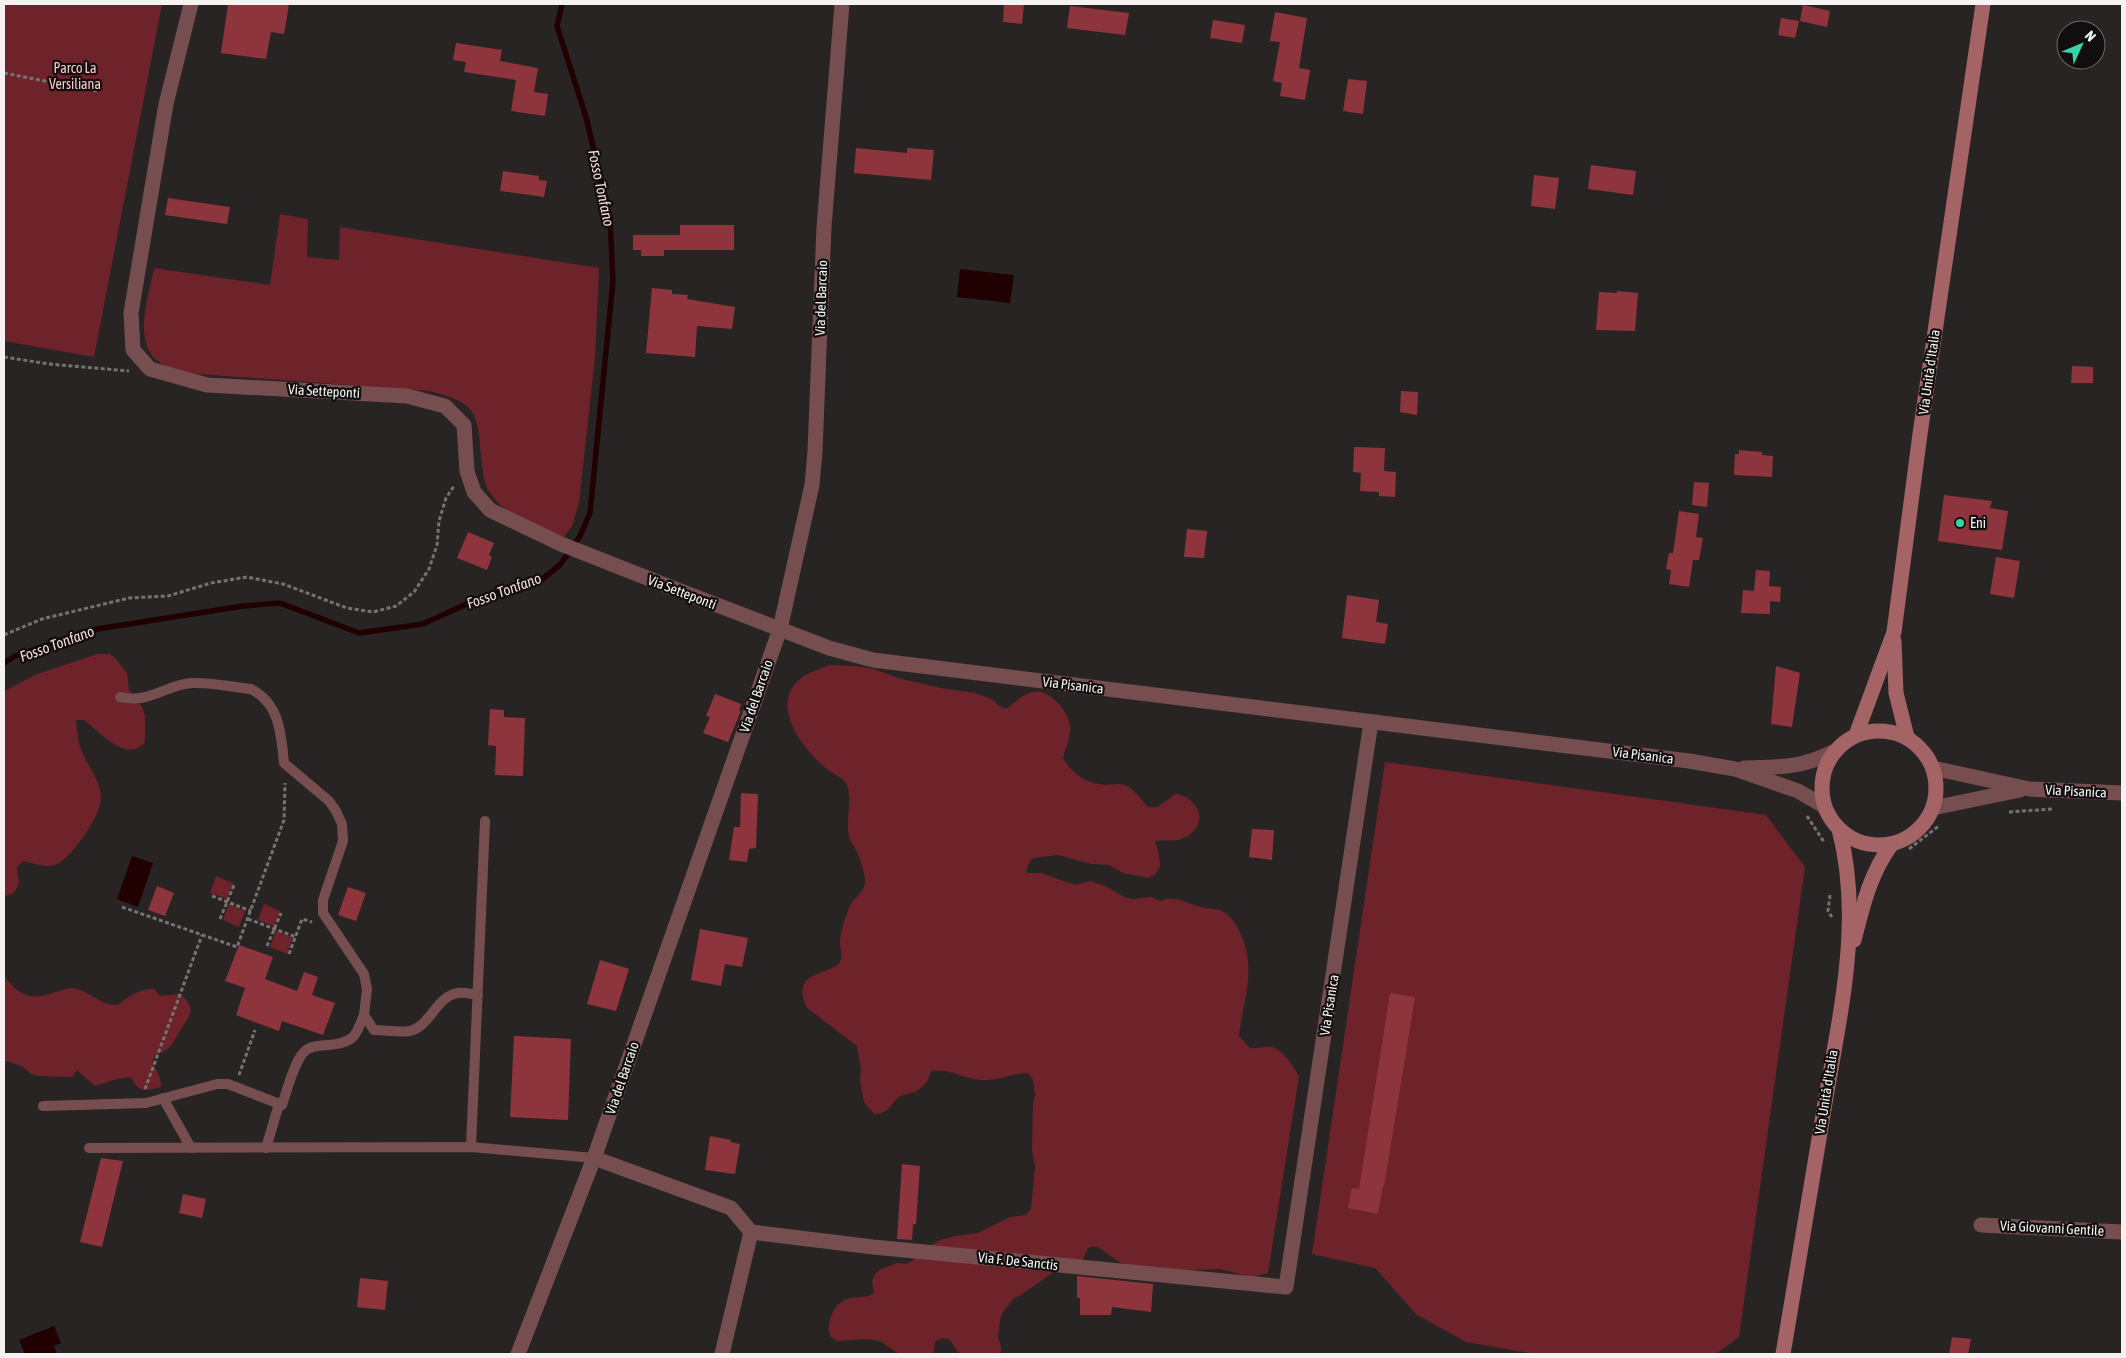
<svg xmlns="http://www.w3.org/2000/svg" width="2126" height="1358" font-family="'Asap Condensed',sans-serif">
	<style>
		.green { fill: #6e222a }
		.water { fill: #200001 }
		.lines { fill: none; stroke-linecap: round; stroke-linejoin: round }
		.stream { stroke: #200001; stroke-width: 5.5 }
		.building { fill: #8e343c }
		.path { stroke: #767272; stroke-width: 3; stroke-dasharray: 4 2.5; stroke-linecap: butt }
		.service { stroke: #774e4f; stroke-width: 10 }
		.minor { stroke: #774e4f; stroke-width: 15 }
		.tertiary { stroke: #774e4f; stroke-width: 15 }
		.secondary { stroke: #a46466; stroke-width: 15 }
		.poi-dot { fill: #37d4a6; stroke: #100e0e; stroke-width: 2 }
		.labels { text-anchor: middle; stroke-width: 4.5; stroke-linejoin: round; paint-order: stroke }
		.park-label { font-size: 14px; fill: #fdc8c8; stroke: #100e0e }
		.street-label { font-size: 14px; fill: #f6f2f2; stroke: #100e0e }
		.poi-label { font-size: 14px; fill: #f6f2f2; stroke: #100e0e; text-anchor: start }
		.water-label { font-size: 15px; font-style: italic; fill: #f6dbdb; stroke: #100e0e }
	</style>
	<rect width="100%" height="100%" fill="#292424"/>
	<g class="green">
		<path d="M4 4H162L94 357 4 341Z"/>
		<path d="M280 214 308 219 307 257 339 260 340 227 599 268 595 357 579 503 572 526 564 537C537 529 504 516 488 490 484 482 483 472 482 464 477 414 481 404 429 391L186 373C175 369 162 366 154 358 134 334 149 296 154 268L270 285Z"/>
		<path d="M97 654H110L116 659 127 673 129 690 142 707 145 715V742C126 764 101 733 84 720H76C77 731 78 744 83 754 89 768 100 780 101 796 102 814 73 856 57 864 47 869 33 863 23 861L17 867 19 884 14 893 6 896 4 895V691L37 674Z"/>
		<path d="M830 665 855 666 874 669 898 678 941 688 975 693 992 699 998 705 1006 709C1015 703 1021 695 1032 692 1050 687 1073 715 1070 732 1069 741 1065 750 1063 758 1073 775 1086 783 1105 785 1112 785 1118 783 1125 785 1134 789 1141 799 1148 807H1157L1176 794C1200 798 1209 824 1186 837 1175 843 1166 839 1155 841L1158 849 1160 866 1156 874 1149 878 1123 873 1109 865 1092 864 1058 855 1033 858 1028 865 1026 873H1041L1075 885 1091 881 1107 887 1124 897 1133 899 1151 897 1160 901C1176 895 1185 903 1200 907 1207 909 1216 908 1222 911 1231 916 1238 926 1241 935 1257 972 1243 999 1239 1036L1250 1048C1257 1049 1264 1046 1271 1047 1283 1049 1293 1066 1299 1076L1268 1273 1252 1277 1219 1269 1174 1271 1129 1265 1119 1262 1098 1247H1089L1082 1261 1059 1268 1021 1295 1014 1298 1003 1312 1000 1319 998 1338 1001 1346V1354H959L950 1340 943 1338 935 1341 934 1354H899L880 1341 864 1339 837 1341 830 1336C826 1321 834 1301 851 1298 860 1296 866 1299 874 1293L872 1281 875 1274 881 1269 897 1263 906 1264 913 1260 925 1249 940 1240 956 1236 978 1233 1010 1217 1026 1215 1031 1209 1035 1166 1032 1151 1033 1103 1035 1095 1033 1080 1028 1073C1012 1073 997 1081 981 1080 964 1079 949 1068 931 1071 928 1082 922 1090 911 1093 907 1095 902 1094 899 1097 888 1106 891 1113 874 1114L864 1102 860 1080 861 1070 857 1046 807 1008C787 967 837 977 841 959 842 953 840 947 840 941 841 930 845 918 849 908 853 897 867 891 865 879 864 870 860 858 856 850 854 845 850 842 849 837 846 823 850 809 849 795 849 776 835 777 823 766 798 743 765 697 809 673 816 670 824 668 830 665Z"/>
		<path d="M1385 762 1766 815 1805 867 1739 1337 1716 1354H1535L1466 1342 1417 1315 1375 1268 1312 1254Z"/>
		<path d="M216 876 233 883 227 899 210 893Z"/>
		<path d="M229 904 245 911 239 927 223 920Z"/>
		<path d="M264 904 280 911 274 926 258 920Z"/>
		<path d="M276 931 293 938 287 954 270 947Z"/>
		<path d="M4 976C10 982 13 988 20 992 44 1006 62 982 80 990 93 995 103 1006 118 1005 128 996 141 988 154 989L160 996 181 994C198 1012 189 1015 180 1031 173 1043 170 1051 155 1055L152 1062 160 1078 161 1087C145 1091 138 1093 131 1077L117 1079 95 1086 77 1070 72 1077 38 1076 31 1074 23 1067 7 1061 4 1063Z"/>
	</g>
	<g class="water">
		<path d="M960 269 1014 275 1010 303 957 297Z"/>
		<path d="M132 856 153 863 138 907 117 899Z"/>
		<path d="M54 1326 61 1343 54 1346 57 1354H25L19 1340Z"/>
	</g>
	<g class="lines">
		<path class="stream" d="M4 663 15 656 91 630 243 606 280 603 359 633 423 624 473 601 540 581 560 565 580 536 590 513 613 281 610 218 586 117 557 26 562 4"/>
	</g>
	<g class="building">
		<path d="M228 4H289L284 34 271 32 266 59 221 53Z"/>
		<path d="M1004 4H1024L1022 24 1003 22Z"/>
		<path d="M1803 5 1830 11 1827 27 1800 21Z"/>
		<path d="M1070 6 1129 13 1125 35 1067 28Z"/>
		<path d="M1275 12 1307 18 1299 68 1310 70 1305 100 1280 96 1282 83 1273 81 1280 42 1270 41Z"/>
		<path d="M1781 18 1799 21 1795 38 1778 35Z"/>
		<path d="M1213 20 1245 25 1242 43 1210 38Z"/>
		<path d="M456 43 502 50 500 61 538 68 534 92 548 94 545 116 511 111 516 80 464 72 466 62 453 60Z"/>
		<path d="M1348 79 1367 81 1363 114 1343 111Z"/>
		<path d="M856 148 907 153V148L934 150 931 180 854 173Z"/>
		<path d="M1591 165 1636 171 1633 195 1588 189Z"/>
		<path d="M503 171 539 176V180L547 181 544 197 500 191Z"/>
		<path d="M1534 175 1559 178 1555 209 1531 206Z"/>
		<path d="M168 198 230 207 227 224 165 215Z"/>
		<path d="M680 225H734V250H664V256H641V250H633V235H680Z"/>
		<path d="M652 288 672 290V294L688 295 687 299 735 307 732 329 697 326 695 357 646 353Z"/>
		<path d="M1617 291 1638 293 1635 331 1596 330 1599 292 1617 293Z"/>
		<path d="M2072 366 2093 367V383H2071Z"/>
		<path d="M1401 391 1418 392 1417 415 1400 412Z"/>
		<path d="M1354 447 1385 448 1384 471 1396 472 1395 497 1379 496V492L1360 491 1361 473 1353 472Z"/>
		<path d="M1739 450 1762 452V455L1773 456 1772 477 1734 475 1735 454H1739Z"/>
		<path d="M1694 482 1709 483 1707 507 1692 505Z"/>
		<path d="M1944 495 1992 501 1990 508 2008 511 2002 550 1938 541Z"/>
		<path d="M1679 511 1699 514 1696 537 1703 538 1699 560H1693L1689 587 1669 584 1671 570 1666 569 1669 553H1673Z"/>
		<path d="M1187 529 1207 531 1204 558 1184 557Z"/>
		<path d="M468 532 494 543 489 555 492 557 487 570 457 558Z"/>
		<path d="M1996 557 2020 561 2014 598 1990 594Z"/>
		<path d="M1756 570 1770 571 1769 586 1781 587 1780 602 1770 601V614L1741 613 1743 590 1754 591Z"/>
		<path d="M1347 595 1379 600 1376 622 1388 624 1385 644 1342 638Z"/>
		<path d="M1776 666 1800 673 1792 727 1771 724Z"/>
		<path d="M715 694 741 704 739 711H741L728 742 703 733 710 717 706 716Z"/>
		<path d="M490 709 504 710V717L525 718 523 776 495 775 496 746 488 745Z"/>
		<path d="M741 793 758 794 756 848 749 849 747 862 729 860 734 827H740Z"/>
		<path d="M1252 829 1274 830 1272 860 1249 857Z"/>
		<path d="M157 886 174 893 165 916 148 910Z"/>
		<path d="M348 887 366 893 356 921 338 915Z"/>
		<path d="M700 929 748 938 742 967 725 964 721 986 691 980Z"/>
		<path d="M239 945 273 957 265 979 297 991 304 972 318 977 312 995 335 1003 323 1035 282 1021 279 1031 236 1015 245 988 225 981Z"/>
		<path d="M600 960 629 969 616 1011 587 1004Z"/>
		<path d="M1390 993 1415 997 1384 1187 1383 1186 1378 1214 1348 1208 1352 1188 1359 1189Z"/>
		<path d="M514 1036 571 1039 568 1120 510 1117Z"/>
		<path d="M710 1136 731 1140 730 1142 740 1144 735 1174 705 1170Z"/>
		<path d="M101 1158 123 1161 102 1247 80 1242Z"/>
		<path d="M902 1164 920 1166 916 1224H913L912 1240 897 1239Z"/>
		<path d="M183 1194 206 1199 202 1218 179 1213Z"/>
		<path d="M1077 1276 1153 1284 1151 1312 1112 1307 1111 1315H1080V1298H1077Z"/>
		<path d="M360 1278 388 1281 385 1310 357 1307Z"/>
		<path d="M1952 1337 1971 1339 1968 1354H1949Z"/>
	</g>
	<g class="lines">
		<g class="path">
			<path d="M4 73 97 91"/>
			<path d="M4 357 49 364 129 371"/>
			<path d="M4 635 42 619 129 598 168 596 211 583 247 577 283 584 347 608 373 612 396 606 414 592 429 569 437 545 439 521 446 498 454 486"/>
			<path d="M2009 812 2052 809"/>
			<path d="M1807 816 1824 842"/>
			<path d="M1909 849 1940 825"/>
			<path d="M1830 895 1828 911 1832 917"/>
			<path d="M212 896 251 911"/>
			<path d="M122 907 237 947 284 820 285 783"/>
			<path d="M220 919 234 885"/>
			<path d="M248 919 296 937"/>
			<path d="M267 946 281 913"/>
			<path d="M289 954 302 919 312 922"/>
			<path d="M239 1075 255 1030"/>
			<path d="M145 1089 202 935"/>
		</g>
		<g class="service">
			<path d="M120 697C150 704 164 685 192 683 211 682 232 687 251 689 280 704 281 734 284 763L329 801 336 811 342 824 343 841 323 900V913L364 974 367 989 364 1015 374 1030C385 1030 399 1033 410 1031 431 1026 436 996 458 993 464 992 471 994 478 995"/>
			<path d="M163 1098 191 1148"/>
			<path d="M43 1106 146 1103 217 1084H228L282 1105C287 1091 294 1061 305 1051 315 1041 338 1050 353 1037 358 1032 361 1022 364 1015"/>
			<path d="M471 1147 485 821"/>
			<path d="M89 1148 471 1147 594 1158"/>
			<path d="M266 1148 279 1104"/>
		</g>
		<g class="minor">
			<path d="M191 4 166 104 131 313 133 350 150 369 207 385 407 396 445 406 464 425 467 471 474 492 490 510 561 544 670 587 829 648 873 660 1689 761 1735 769 1798 791 1824 806"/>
			<path d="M1744 768C1778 767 1802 768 1833 752"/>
			<path d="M594 1158 731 1208 751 1232 722 1354"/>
			<path d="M1981 1225 2122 1232"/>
			<path d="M751 1232 873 1247 1286 1287 1371 722"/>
			<path d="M518 1354 594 1158 780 629 812 485 815 451 824 227 842 4"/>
		</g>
		<g class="tertiary">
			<path d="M1933 768 2029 789 2122 793"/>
			<path d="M1933 808 2020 790"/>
		</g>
		<g class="secondary">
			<path d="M1894 641 1896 693 1907 737"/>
			<circle cx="1879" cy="788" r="57"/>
			<path d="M1856 735 1894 632 1920 434 1983 4"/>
			<path d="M1854 940C1863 906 1870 873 1892 844"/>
			<path d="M1783 1354C1797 1271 1811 1187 1825 1103 1840 1013 1863 920 1839 829"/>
		</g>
	</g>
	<circle class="poi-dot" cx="1960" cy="523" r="5"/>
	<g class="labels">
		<g class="park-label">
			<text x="75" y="73">Parco La<tspan x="75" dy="16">Versiliana</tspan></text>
		</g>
		<g class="street-label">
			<text transform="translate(821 298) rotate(-88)" y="5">Via del Barcaio</text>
			<text transform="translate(1929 372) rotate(-82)" y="5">Via Unità d'Italia</text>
			<text transform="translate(324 391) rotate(3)" y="5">Via Setteponti</text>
			<text transform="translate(682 592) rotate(21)" y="5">Via Setteponti</text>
			<text transform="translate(1073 685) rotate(7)" y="5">Via Pisanica</text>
			<text transform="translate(756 696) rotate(-71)" y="5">Via del Barcaio</text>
			<text transform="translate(1643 755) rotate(7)" y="5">Via Pisanica</text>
			<text transform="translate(2076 791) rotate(3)" y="5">Via Pisanica</text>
			<text transform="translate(1329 1005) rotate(-81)" y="5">Via Pisanica</text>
			<text transform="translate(622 1078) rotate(-71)" y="5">Via del Barcaio</text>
			<text transform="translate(1826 1092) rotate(-81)" y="5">Via Unità d'Italia</text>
			<text transform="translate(2052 1228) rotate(3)" y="5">Via Giovanni Gentile</text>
			<text transform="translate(1018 1261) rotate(6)" y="5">Via F. De Sanctis</text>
		</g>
		<g class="poi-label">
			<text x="1970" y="528">Eni</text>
		</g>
		<g class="water-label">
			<text transform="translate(601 188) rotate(78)" y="5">Fosso Tonfano</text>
			<text transform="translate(504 591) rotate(-20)" y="5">Fosso Tonfano</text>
			<text transform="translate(57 644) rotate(-20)" y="5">Fosso Tonfano</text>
		</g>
	</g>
	<rect width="2126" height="1358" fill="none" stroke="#f6f2f2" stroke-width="10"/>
	<g transform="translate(2081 45) rotate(46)"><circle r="24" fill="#100e0e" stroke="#6c6969"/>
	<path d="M0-4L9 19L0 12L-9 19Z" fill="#37d4a6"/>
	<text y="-8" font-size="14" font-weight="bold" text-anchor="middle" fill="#f6f2f2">N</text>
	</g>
</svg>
